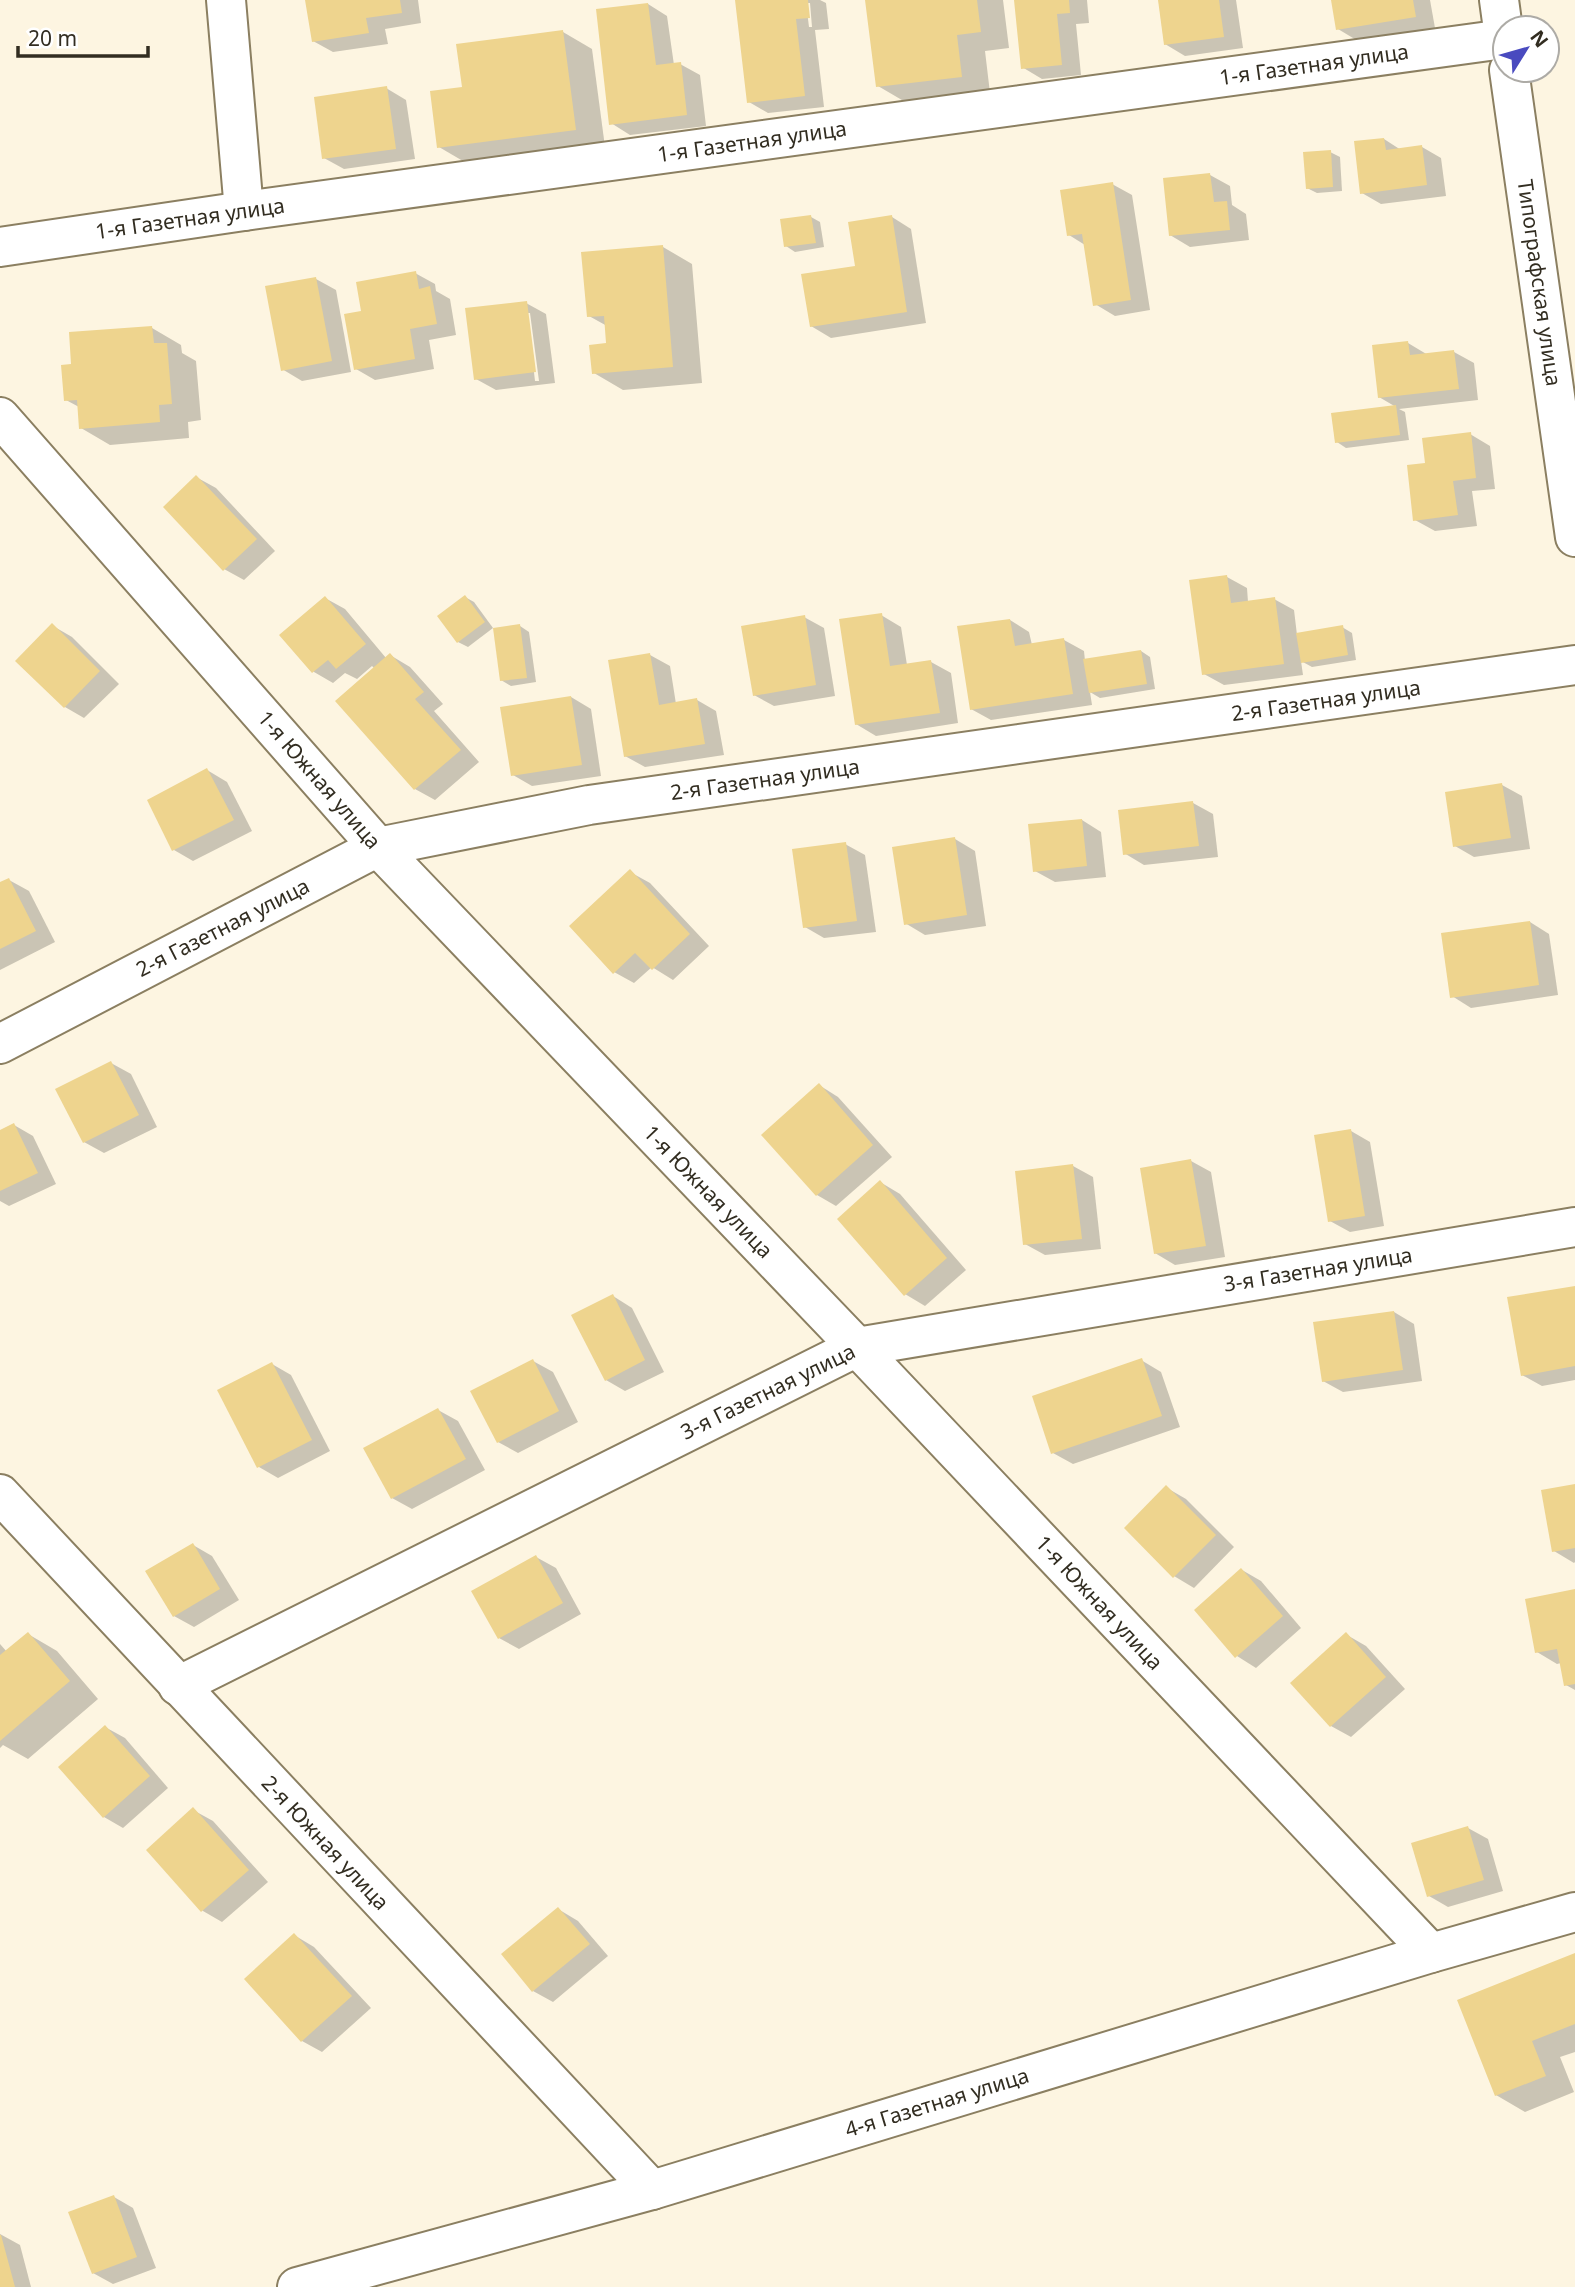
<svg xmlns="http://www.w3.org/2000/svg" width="1575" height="2287" font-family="'Noto Sans',sans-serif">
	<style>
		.shadow { fill: #0003; fill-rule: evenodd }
		.building { fill: #eed48e }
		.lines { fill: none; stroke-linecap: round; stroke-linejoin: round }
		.minor-casing { stroke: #8b7f61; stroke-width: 42 }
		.minor { stroke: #fff; stroke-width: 38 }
		.labels { text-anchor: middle; stroke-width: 7; stroke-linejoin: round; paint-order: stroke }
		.street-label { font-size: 21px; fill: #322d21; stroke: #fff }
	</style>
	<rect width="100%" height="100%" fill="#fdf5e1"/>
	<g class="shadow">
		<path d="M307 0H418L421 23 385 29 388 44 333 52 313 41Z"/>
		<path d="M737 0H820L826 3 829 29 815 30 824 107 768 113 749 102ZM806 3H810L812 27H809Z"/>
		<path d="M867 0H1003L1009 48 985 51 990 93 907 103 878 86Z"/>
		<path d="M1016 0H1087L1089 23 1076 24 1081 75 1042 79 1022 67Z"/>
		<path d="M1159 0H1236L1243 48 1185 56 1165 44Z"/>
		<path d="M1333 0H1430L1435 28 1358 41 1338 29Z"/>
		<path d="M648 4 667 16 674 65 680 64 700 75 706 126 630 135 611 123Z"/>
		<path d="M563 32 592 49 605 147 468 164 439 147 464 88Z"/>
		<path d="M386 88 406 100 415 159 344 169 324 158Z"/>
		<path d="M1384 139 1401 150 1422 147 1441 158 1446 196 1381 204 1362 193Z"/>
		<path d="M1330 152 1340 157 1342 191 1317 193 1307 188Z"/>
		<path d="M1210 175 1230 186 1232 205 1246 214 1249 240 1190 247 1170 235Z"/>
		<path d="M1112 184 1132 195 1150 310 1115 316 1095 304 1085 245 1069 235Z"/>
		<path d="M811 217 820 222 824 247 795 252 786 246Z"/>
		<path d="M892 217 911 229 926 323 831 338 811 326Z"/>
		<path d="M663 247 692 264 702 383 623 390 594 373 608 345 607 326 589 316Z"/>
		<path d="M415 273 435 284 436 291 450 299 456 335 429 340 434 369 375 380 356 369 363 312Z"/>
		<path d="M316 279 336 290 351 372 302 381 282 369Z"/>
		<path d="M526 303 546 314 555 383 496 390 476 379ZM527 313H530L539 381H535Z"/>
		<path d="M152 328 181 345 182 353 196 361 201 420 188 422 189 438 110 445 81 428 79 407 66 400Z"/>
		<path d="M1408 343 1428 355 1454 352 1474 363 1478 400 1399 409 1405 412 1409 440 1346 448 1337 442 1396 407 1379 397Z"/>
		<path d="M1470 434 1490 446 1495 489 1472 491 1477 526 1435 531 1415 520 1427 464Z"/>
		<path d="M196 477 216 488 275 551 244 580 224 569Z"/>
		<path d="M1227 577 1247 588 1248 602 1274 599 1294 610 1297 635 1342 627 1352 633 1356 660 1312 667 1301 661 1303 675 1224 685 1204 674Z"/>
		<path d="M465 597 474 602 493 628 468 647 458 642Z"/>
		<path d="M325 598 345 609 386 658 390 655 410 667 443 704 434 711 479 762 435 800 415 789 338 701 375 669 372 666 357 679 345 673 333 683 314 672 281 635Z"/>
		<path d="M881 615 901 627 907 665 931 662 951 673 958 723 876 736 856 724Z"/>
		<path d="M804 617 824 628 835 696 774 706 754 695Z"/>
		<path d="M1010 620 1029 632 1032 645 1064 640 1084 651 1085 661 1141 651 1150 657 1155 689 1100 698 1090 692 1092 705 991 720 971 709Z"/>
		<path d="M53 626 72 637 119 684 84 718 65 707Z"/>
		<path d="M520 626 529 632 536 682 511 686 501 680Z"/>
		<path d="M650 655 670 666 676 704 697 700 716 711 724 755 645 767 625 756Z"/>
		<path d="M571 697 591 709 601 776 532 786 513 775Z"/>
		<path d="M207 770 227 782 252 831 193 861 174 850Z"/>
		<path d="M1502 785 1522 796 1530 849 1474 857 1455 846Z"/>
		<path d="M1193 803 1213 814 1218 857 1144 865 1124 853Z"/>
		<path d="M1082 820 1101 832 1106 877 1055 882 1035 871Z"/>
		<path d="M955 839 975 851 986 926 925 935 905 923Z"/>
		<path d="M845 844 865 855 876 932 824 938 805 927Z"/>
		<path d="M630 872 650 883 709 946 673 980 652 967 634 983 614 972Z"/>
		<path d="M9 880 29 891 55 942 0 970V884Z"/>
		<path d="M1530 922 1549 934 1558 995 1471 1008 1452 996Z"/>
		<path d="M111 1063 131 1074 157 1127 104 1153 84 1142Z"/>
		<path d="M819 1085 838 1097 892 1157 836 1206 817 1195Z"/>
		<path d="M14 1125 33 1136 56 1184 9 1206 0 1201V1131Z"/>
		<path d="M1351 1131 1370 1142 1384 1226 1350 1232 1330 1221Z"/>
		<path d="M1191 1161 1211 1172 1225 1257 1175 1265 1155 1253Z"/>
		<path d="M1073 1166 1093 1177 1101 1249 1045 1255 1025 1244Z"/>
		<path d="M880 1182 900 1194 966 1270 925 1306 905 1294Z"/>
		<path d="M1575 1287V1380L1542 1386 1522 1375Z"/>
		<path d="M613 1296 632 1308 664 1372 625 1391 606 1380Z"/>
		<path d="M1394 1312 1414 1324 1422 1381 1343 1392 1323 1381Z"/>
		<path d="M1141 1360 1161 1372 1180 1427 1073 1464 1053 1453Z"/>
		<path d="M533 1361 553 1372 578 1422 518 1453 498 1442Z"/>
		<path d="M272 1364 291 1375 330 1451 278 1478 259 1467Z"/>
		<path d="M438 1410 458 1421 485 1470 412 1509 392 1498Z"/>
		<path d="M1575 1486V1562L1574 1563 1554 1551Z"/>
		<path d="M1167 1488 1186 1499 1234 1547 1194 1588 1174 1576Z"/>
		<path d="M193 1545 212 1556 239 1600 194 1627 174 1616Z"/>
		<path d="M536 1557 556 1568 581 1614 519 1649 499 1638Z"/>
		<path d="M1242 1570 1261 1581 1301 1628 1256 1668 1237 1656Z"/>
		<path d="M1575 1591V1690L1566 1685 1561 1663 1557 1664 1537 1652Z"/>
		<path d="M28 1634 57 1651 98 1699 28 1759 3 1745 0 1748V1644L7 1652Z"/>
		<path d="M1347 1635 1366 1646 1405 1689 1351 1737 1331 1726 1293 1683Z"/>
		<path d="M105 1727 125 1738 168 1788 123 1828 104 1817Z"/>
		<path d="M193 1810 213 1821 268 1882 222 1922 203 1911 148 1850Z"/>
		<path d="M1468 1828 1488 1839 1503 1891 1448 1907 1429 1896Z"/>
		<path d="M558 1909 578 1921 608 1956 553 2002 533 1991Z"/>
		<path d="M294 1935 314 1947 371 2008 322 2052 302 2041 246 1980Z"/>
		<path d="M1575 1955V2052L1560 2057 1574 2092 1525 2112 1496 2095Z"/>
		<path d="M114 2197 133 2208 156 2268 113 2284 93 2273Z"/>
		<path d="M0 2234 20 2245 31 2287H0Z"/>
	</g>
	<g class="building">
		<path d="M305 0H400L402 13 366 18 369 33 312 42Z"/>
		<path d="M735 0H808L810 18 796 19 805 96 747 103Z"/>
		<path d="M865 0H977L981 32 957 35 962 77 876 87Z"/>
		<path d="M1014 0H1069L1070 13 1057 14 1062 65 1021 69Z"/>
		<path d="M1158 0H1219L1224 37 1164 45Z"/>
		<path d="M1331 0H1413L1416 17 1336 30Z"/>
		<path d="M648 3 656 65 681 62 687 115 609 125 596 9Z"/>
		<path d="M563 30 576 130 437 148 430 91 462 87 456 44Z"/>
		<path d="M387 86 396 149 322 159 314 97Z"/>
		<path d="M1384 138 1386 150 1422 145 1427 185 1360 194 1354 141Z"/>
		<path d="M1331 150 1333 187 1306 189 1303 152Z"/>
		<path d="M1210 173 1214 202 1227 201 1230 230 1169 236 1163 178Z"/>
		<path d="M1113 182 1131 300 1093 306 1082 234 1067 236 1060 190Z"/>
		<path d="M811 215 816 243 784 247 780 219Z"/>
		<path d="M892 215 907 312 810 327 801 274 855 266 848 222Z"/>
		<path d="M663 245 673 367 592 374 589 345 606 343 604 316 587 317 581 252Z"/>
		<path d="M416 271 419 289 430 286 437 324 410 329 415 359 354 370 344 314 361 311 356 282Z"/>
		<path d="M316 277 332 361 281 371 265 286Z"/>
		<path d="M527 301 536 372 474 380 465 308Z"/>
		<path d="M152 326 154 343H167L172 404 159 405 160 422 79 429 77 400 64 401 61 365 71 364 69 332Z"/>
		<path d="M1408 341 1410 355 1454 350 1459 389 1378 398 1372 345Z"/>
		<path d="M1396 405 1400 435 1335 443 1331 413Z"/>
		<path d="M1471 432 1476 478 1453 481 1458 515 1413 521 1407 465 1425 463 1422 438Z"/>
		<path d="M196 475 257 539 223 571 163 507Z"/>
		<path d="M1227 575 1231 603 1275 597 1284 664 1202 675 1189 580Z"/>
		<path d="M465 595 485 622 457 643 437 616Z"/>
		<path d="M325 596 366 644 336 669 328 660 312 673 279 635Z"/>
		<path d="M882 613 890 666 931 660 940 713 855 725 839 619Z"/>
		<path d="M805 615 816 685 753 696 741 626Z"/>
		<path d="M1010 619 1015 646 1064 638 1073 694 970 710 957 626Z"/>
		<path d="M52 623 100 671 64 708 15 661Z"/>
		<path d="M520 624 527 678 500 681 493 628Z"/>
		<path d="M1343 625 1348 655 1301 663 1296 633Z"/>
		<path d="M1141 650 1147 684 1089 693 1083 659Z"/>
		<path d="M390 653 424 692 415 699 461 750 414 790 335 701Z"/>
		<path d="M650 653 659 705 697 698 705 744 624 757 608 660Z"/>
		<path d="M571 696 582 765 511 776 500 707Z"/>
		<path d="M207 768 234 820 172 851 147 800Z"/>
		<path d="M1502 783 1511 838 1453 847 1445 792Z"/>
		<path d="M1193 801 1199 846 1123 855 1118 810Z"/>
		<path d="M1082 819 1087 866 1033 872 1028 824Z"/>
		<path d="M955 837 967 915 904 925 892 847Z"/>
		<path d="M846 842 857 921 803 928 792 849Z"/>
		<path d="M630 869 690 934 652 970 635 953 613 974 569 926Z"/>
		<path d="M9 878 36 931 0 949V882Z"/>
		<path d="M1530 921 1539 985 1450 998 1441 933Z"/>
		<path d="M111 1061 139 1115 83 1143 55 1089Z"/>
		<path d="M819 1083 873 1145 816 1196 761 1135Z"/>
		<path d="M14 1123 38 1173 0 1191V1130Z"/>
		<path d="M1351 1129 1365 1216 1328 1222 1314 1135Z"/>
		<path d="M1191 1159 1206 1246 1154 1254 1140 1168Z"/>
		<path d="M1073 1164 1082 1239 1023 1245 1015 1171Z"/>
		<path d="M880 1180 947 1258 904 1296 837 1219Z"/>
		<path d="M1575 1286V1366L1521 1376 1507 1297Z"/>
		<path d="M613 1294 645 1360 605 1381 571 1315Z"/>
		<path d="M1394 1311 1403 1370 1322 1382 1313 1322Z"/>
		<path d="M1142 1358 1162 1416 1051 1454 1032 1396Z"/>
		<path d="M533 1359 559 1411 497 1443 470 1391Z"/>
		<path d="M272 1362 312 1440 257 1468 217 1390Z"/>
		<path d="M438 1408 466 1459 391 1499 363 1448Z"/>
		<path d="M1575 1484V1548L1552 1552 1541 1490Z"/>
		<path d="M1166 1485 1216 1535 1173 1578 1124 1528Z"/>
		<path d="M193 1543 220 1589 173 1617 145 1571Z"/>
		<path d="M536 1555 563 1603 498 1639 471 1591Z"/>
		<path d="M1241 1568 1283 1616 1235 1658 1194 1610Z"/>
		<path d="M1575 1589V1684L1564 1686 1557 1649 1535 1653 1525 1599Z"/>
		<path d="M28 1632 70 1681 0 1741V1655Z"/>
		<path d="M1346 1632 1386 1677 1330 1727 1290 1683Z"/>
		<path d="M105 1725 150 1776 103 1818 58 1767Z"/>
		<path d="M193 1807 249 1870 201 1912 146 1850Z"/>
		<path d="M1468 1826 1484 1880 1427 1897 1411 1843Z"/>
		<path d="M558 1907 590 1944 532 1992 501 1954Z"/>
		<path d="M294 1933 352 1996 301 2042 244 1979Z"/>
		<path d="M1575 1953V2024L1532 2041 1546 2076 1495 2096 1457 2000Z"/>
		<path d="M114 2195 137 2257 92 2274 68 2212Z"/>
		<path d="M0 2235H1L15 2287H0Z"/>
	</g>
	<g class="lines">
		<defs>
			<g id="minor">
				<path d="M226 0 244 211"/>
				<path d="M1499 0 1505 44"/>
				<path d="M1509 70 1575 537"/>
				<path d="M0 247 244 211 1504 39"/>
				<path d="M0 417 378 847 857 1347 1431 1953"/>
				<path d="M0 1044 378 847 589 805 1575 665"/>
				<path d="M0 1494 652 2190"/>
				<path d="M178 1686 857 1347 1575 1227"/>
				<path d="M297 2287 652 2190 1431 1953 1575 1912"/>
			</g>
		</defs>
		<use href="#minor" class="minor-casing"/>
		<use href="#minor" class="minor"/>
	</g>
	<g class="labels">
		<g class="street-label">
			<text transform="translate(1314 65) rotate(-8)" y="7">1-я Газетная улица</text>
			<text transform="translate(752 142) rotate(-8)" y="7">1-я Газетная улица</text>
			<text transform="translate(190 219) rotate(-8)" y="7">1-я Газетная улица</text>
			<text transform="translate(1539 283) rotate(82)" y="7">Типографская улица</text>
			<text transform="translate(1326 701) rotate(-8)" y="7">2-я Газетная улица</text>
			<text transform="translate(319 780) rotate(49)" y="7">1-я Южная улица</text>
			<text transform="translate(765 780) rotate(-8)" y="7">2-я Газетная улица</text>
			<text transform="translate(223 928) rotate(-27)" y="7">2-я Газетная улица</text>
			<text transform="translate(708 1192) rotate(46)" y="7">1-я Южная улица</text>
			<text transform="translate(1318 1270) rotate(-9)" y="7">3-я Газетная улица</text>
			<text transform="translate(768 1392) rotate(-26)" y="7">3-я Газетная улица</text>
			<text transform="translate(1099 1603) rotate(47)" y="7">1-я Южная улица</text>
			<text transform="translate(325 1843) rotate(47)" y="7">2-я Южная улица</text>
			<text transform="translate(937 2103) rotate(-17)" y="7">4-я Газетная улица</text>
		</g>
	</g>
	<g transform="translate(1526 49) rotate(53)"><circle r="33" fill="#ffffff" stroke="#adaba6" stroke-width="2"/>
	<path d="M0-5L12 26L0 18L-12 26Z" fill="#494abf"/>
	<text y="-10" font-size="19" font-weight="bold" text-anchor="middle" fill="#322d21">N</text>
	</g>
	<path d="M18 46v10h130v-10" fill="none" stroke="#322d21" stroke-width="3.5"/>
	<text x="28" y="46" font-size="21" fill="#322d21" stroke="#ffffff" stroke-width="5" paint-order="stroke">20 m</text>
</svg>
